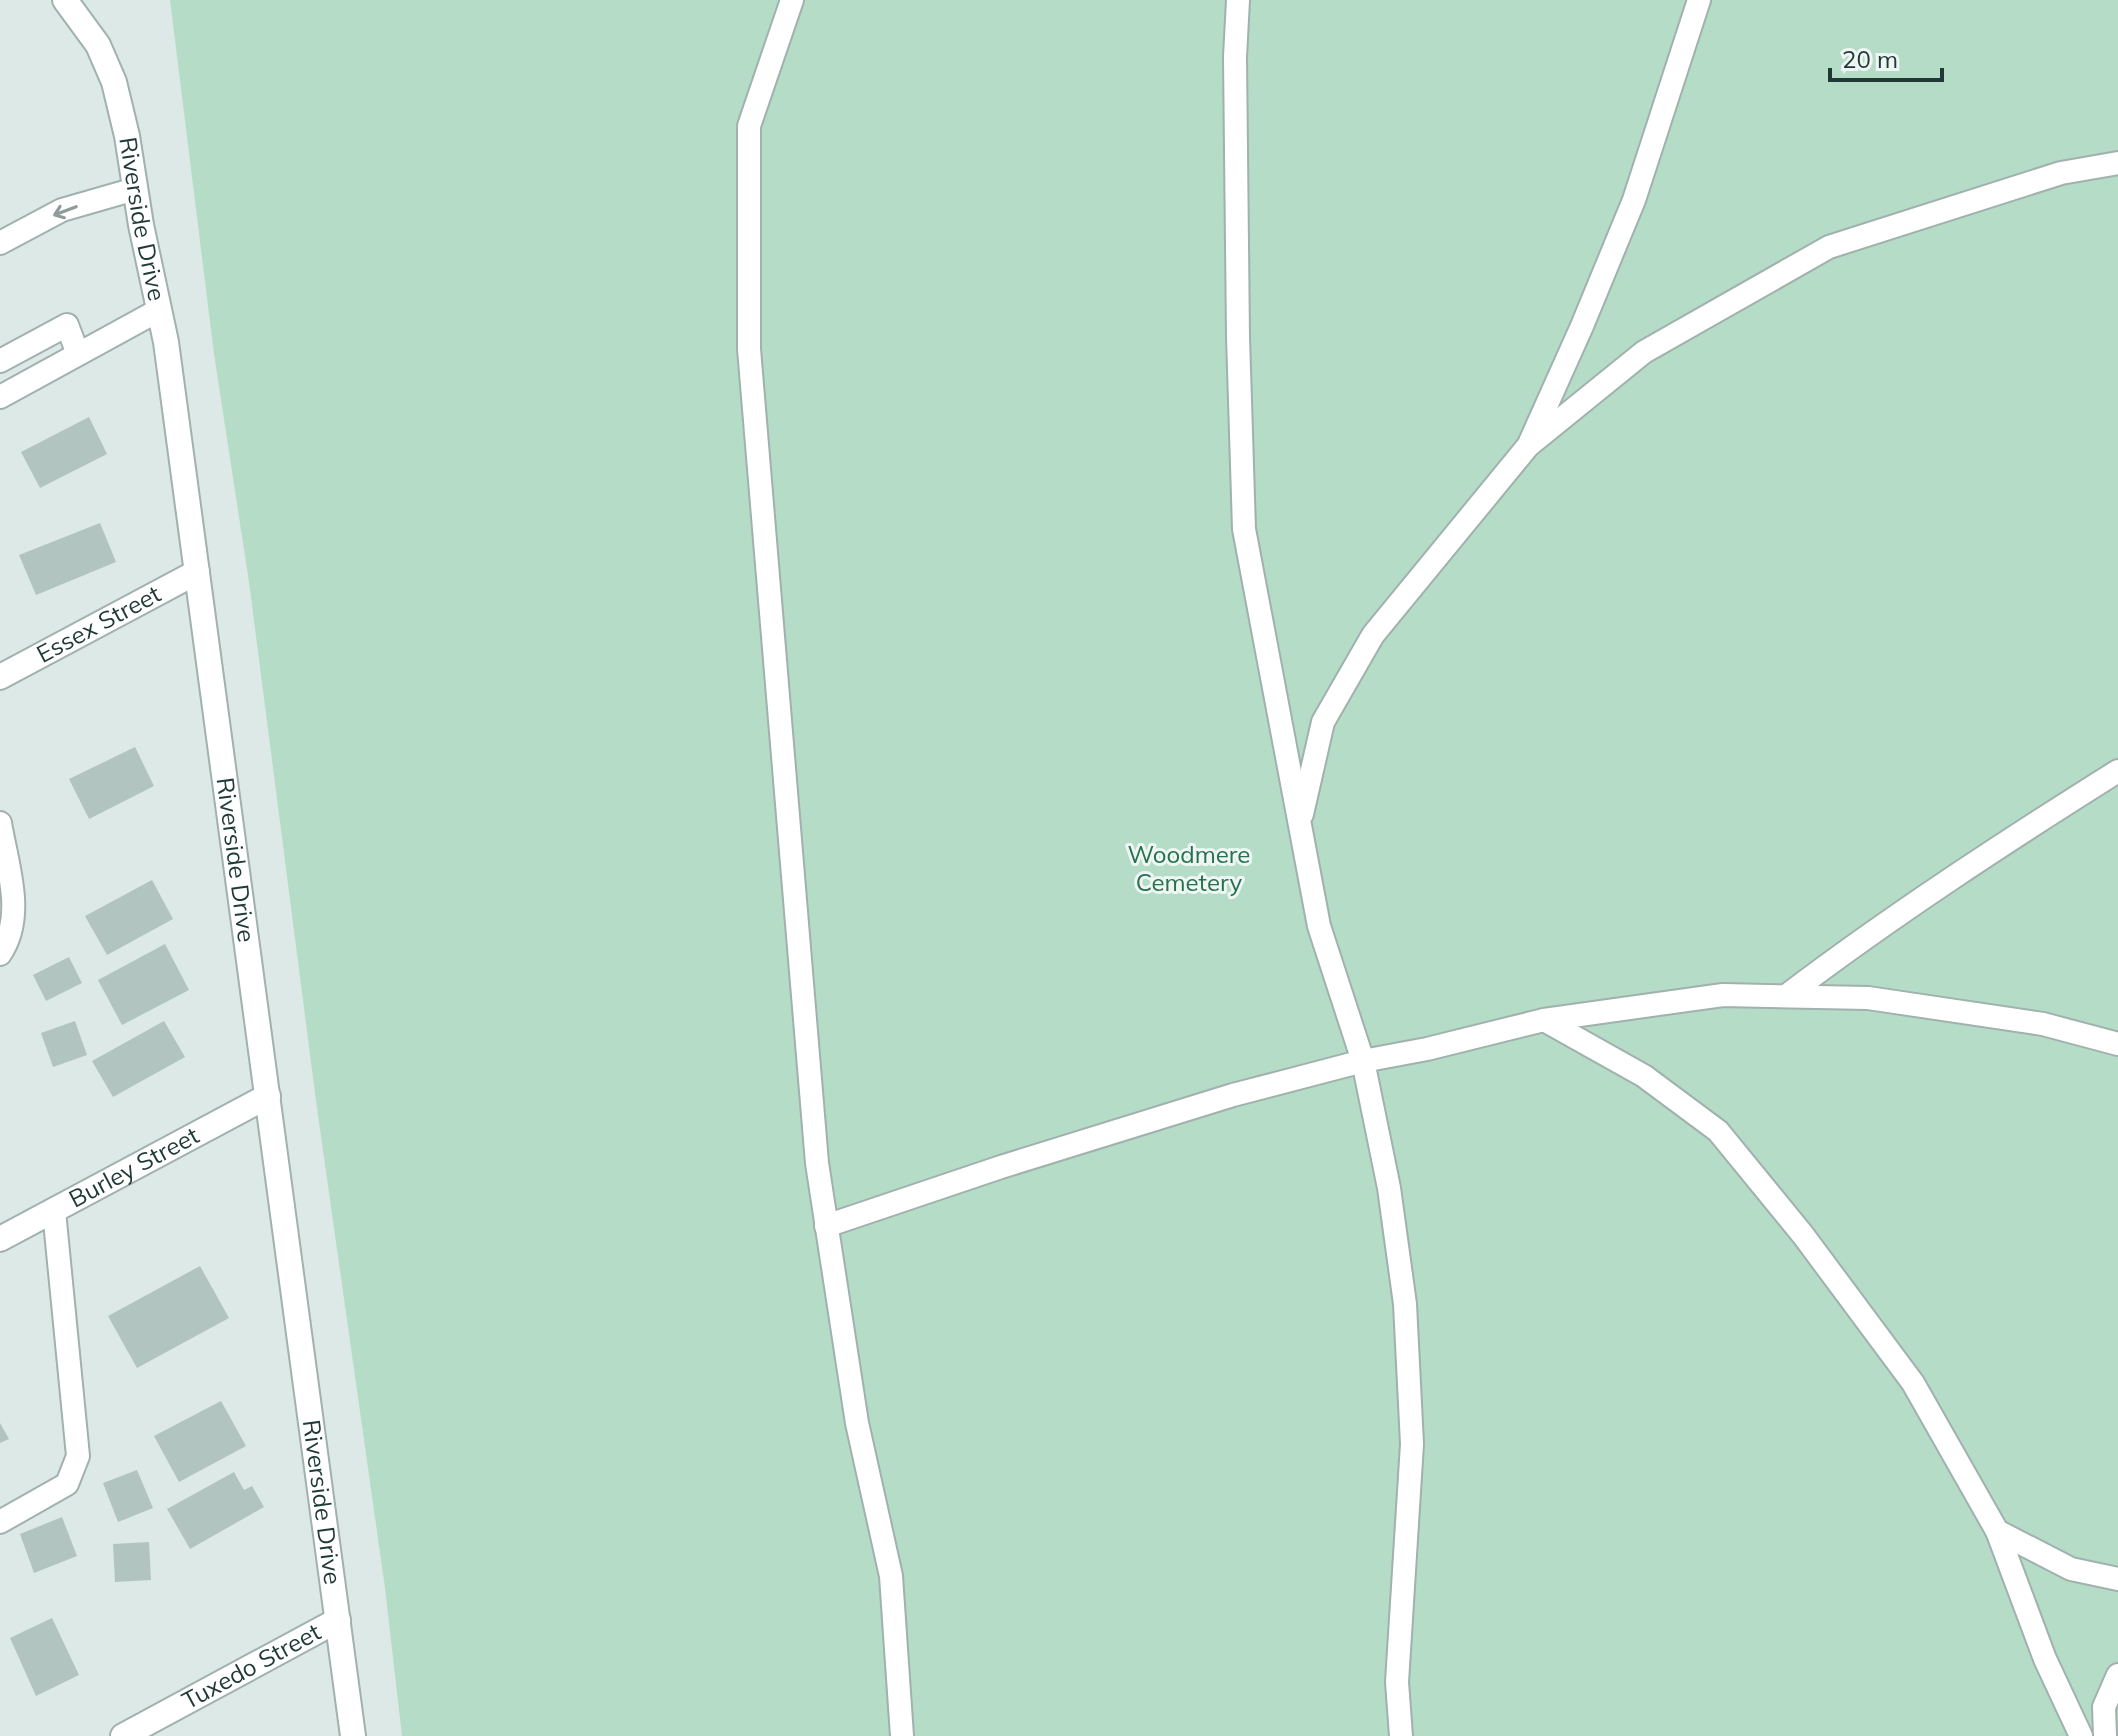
<svg xmlns="http://www.w3.org/2000/svg" width="2118" height="1736" font-family="Mulish,sans-serif">
	<style>
		.green { fill: #b5dcc6 }
		.building { fill: #b2c4bf }
		.lines { fill: none; stroke-linecap: round; stroke-linejoin: round }
		.lane-casing { stroke: #a0b1ae; stroke-width: 26 }
		.street-casing { stroke: #a0b1ae; stroke-width: 28 }
		.lane { stroke: #fff; stroke-width: 22 }
		.street { stroke: #fff; stroke-width: 24 }
		.oneway { stroke: #8f9c9a }
		.labels { text-anchor: middle; stroke-width: 6; stroke-linejoin: round; paint-order: stroke }
		.street-label { font-size: 24px; fill: #1f3936; stroke: #edf6f3 }
		.park-label { font-size: 24px; fill: #287050; stroke: #edf6f3 }
	</style>
	<rect width="100%" height="100%" fill="#dde9e6"/>
	<path class="green" d="M170 0H2118V1736H402L385 1588 316 1101 249 582 214 354Z"/>
	<g class="building">
		<path d="M89 417 107 454 40 488 21 452Z"/>
		<path d="M100 523 116 562 36 595 19 555Z"/>
		<path d="M135 747 154 786 89 819 69 779Z"/>
		<path d="M152 880 173 919 107 955 85 916Z"/>
		<path d="M165 944 189 990 122 1025 98 980Z"/>
		<path d="M69 957 82 983 46 1001 33 975Z"/>
		<path d="M75 1021 87 1055 53 1067 41 1033Z"/>
		<path d="M164 1021 185 1057 113 1097 92 1061Z"/>
		<path d="M200 1266 229 1318 137 1368 108 1316Z"/>
		<path d="M221 1401 246 1446 179 1482 154 1436Z"/>
		<path d="M0 1423 9 1439 0 1443Z"/>
		<path d="M137 1470 153 1508 118 1522 103 1483Z"/>
		<path d="M234 1472 244 1490 252 1486 264 1507 190 1549 167 1509Z"/>
		<path d="M62 1517 77 1556 34 1573 20 1534Z"/>
		<path d="M149 1542 151 1580 115 1582 113 1544Z"/>
		<path d="M52 1618 79 1675 36 1696 10 1638Z"/>
	</g>
	<g class="lines">
		<defs>
			<g id="lane">
				<path d="M792 0 749 126V349L817 1163 857 1423 891 1576 902 1736"/>
				<path d="M1238 0 1235 57 1238 337 1244 529 1319 926 1363 1061 1389 1188 1405 1304 1412 1444 1397 1682 1401 1736"/>
				<path d="M0 243 62 210 135 189"/>
				<path d="M0 361 67 325 78 354"/>
				<path d="M0 397 159 310"/>
				<path d="M1530 442 1582 326 1634 200 1699 0"/>
				<path d="M1302 814 1323 722 1373 635 1528 446 1644 352 1829 247 2061 173 2118 163"/>
				<path d="M0 823C7 865 26 916 0 954"/>
				<path d="M1786 996C1893 915 2005 842 2118 771"/>
				<path d="M1544 1020 1644 1076 1718 1131 1803 1235 1913 1383 1997 1531 2045 1659 2081 1736"/>
				<path d="M826 1226 1001 1167 1233 1095 1363 1061 1427 1049 1544 1020 1723 995 1868 998 2043 1024 2118 1044"/>
				<path d="M0 1522 67 1484 78 1456 54 1211"/>
				<path d="M1997 1531 2071 1569 2118 1579"/>
				<path d="M2105 1736 2104 1707 2118 1675"/>
			</g>
			<g id="street">
				<path id="s1" d="M65 0 98 45 114 82 127 136 141 225 166 342 353 1736"/>
				<path id="s2" d="M0 677 197 572"/>
				<path id="s3" d="M0 1239 268 1096"/>
				<path id="s4" d="M123 1736 338 1620"/>
			</g>
		</defs>
		<use href="#lane" class="lane-casing"/>
		<use href="#street" class="street-casing"/>
		<use href="#lane" class="lane"/>
		<use href="#street" class="street"/>
	</g>
	<defs><path id="oneway-shaft" d="M-6 0H5M1.5-3L5.5 0L1.5 3" fill="none" stroke-width="1.6" stroke-linecap="round" stroke-linejoin="round" transform="scale(2)"/></defs>
	<use class="oneway" href="#oneway-shaft" transform="translate(65 211) rotate(159)"/>
	<g class="labels">
		<g class="street-label">
			<text dy="8" stroke="none"><textPath href="#s1" startOffset="236">Riverside Drive</textPath></text>
			<text dy="8" stroke="none"><textPath href="#s2" startOffset="112">Essex Street</textPath></text>
			<text dy="8" stroke="none"><textPath href="#s1" startOffset="884">Riverside Drive</textPath></text>
			<text dy="8" stroke="none"><textPath href="#s3" startOffset="152">Burley Street</textPath></text>
			<text dy="8" stroke="none"><textPath href="#s1" startOffset="1532">Riverside Drive</textPath></text>
			<text dy="8" stroke="none"><textPath href="#s4" startOffset="146">Tuxedo Street</textPath></text>
		</g>
		<g class="park-label">
			<text x="1189" y="863">Woodmere<tspan x="1189" dy="28">Cemetery</tspan></text>
		</g>
	</g>
	<path d="M1830 68v12h112v-12" fill="none" stroke="#1f3936" stroke-width="4"/>
	<text x="1842" y="68" font-size="24" fill="#1f3936" stroke="#edf6f3" stroke-width="6" paint-order="stroke">20 m</text>
</svg>
